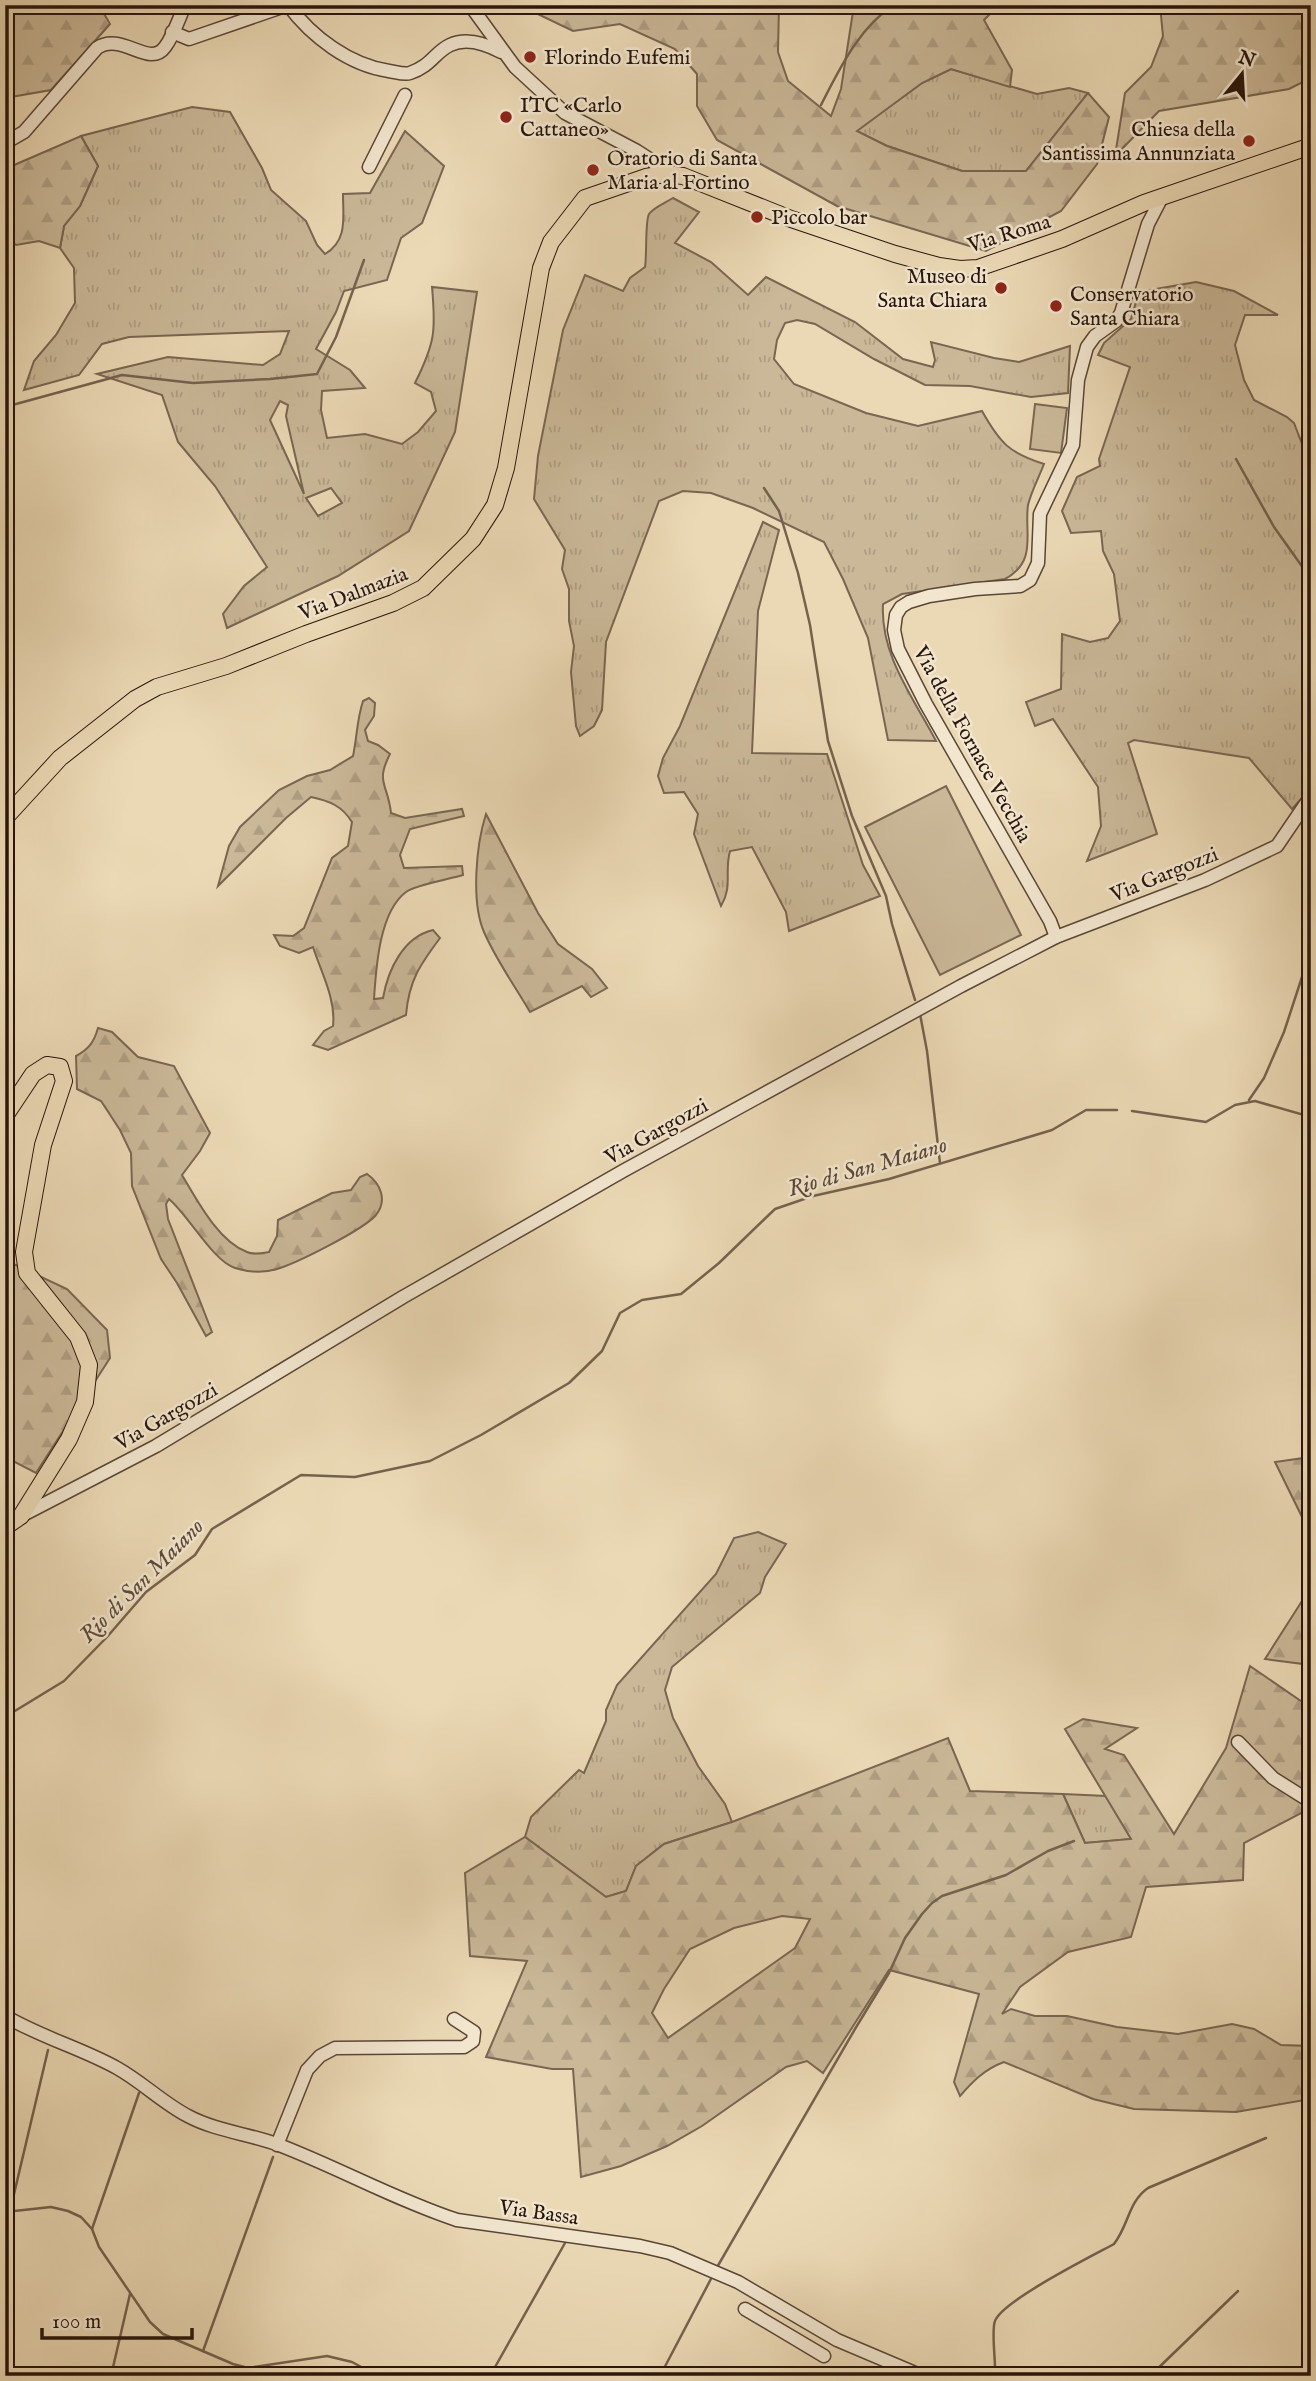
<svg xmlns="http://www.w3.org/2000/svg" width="1316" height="2381" font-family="'IM FELL English',serif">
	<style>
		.grass { fill: url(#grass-tufts); stroke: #796652; stroke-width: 2; fill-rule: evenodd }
		.forest { fill: url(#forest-firs); stroke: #796652; stroke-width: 2; fill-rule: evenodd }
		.pitch { fill: #cab898; stroke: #796652; stroke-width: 2 }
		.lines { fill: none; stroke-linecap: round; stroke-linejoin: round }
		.stream { stroke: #75624e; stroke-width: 2.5 }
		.minor-casing { stroke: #594636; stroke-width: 15 }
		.major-casing { stroke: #28150b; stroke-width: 18 }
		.minor { stroke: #f2e6cf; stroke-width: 12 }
		.major { stroke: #ebd9b5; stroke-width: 16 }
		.poi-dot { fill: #8f2418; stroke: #f2e6cf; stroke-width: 2.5 }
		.labels { text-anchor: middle; stroke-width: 5; stroke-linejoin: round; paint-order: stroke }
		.poi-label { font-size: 21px; fill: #28150b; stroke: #f2e6cf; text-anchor: start }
		.street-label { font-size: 21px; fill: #28150b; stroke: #f2e6cf }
		.water-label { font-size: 23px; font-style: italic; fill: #5c4938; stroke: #f2e6cf }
	</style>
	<defs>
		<pattern id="grass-tufts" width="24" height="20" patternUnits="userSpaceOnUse" patternTransform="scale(1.75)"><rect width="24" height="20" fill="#cab898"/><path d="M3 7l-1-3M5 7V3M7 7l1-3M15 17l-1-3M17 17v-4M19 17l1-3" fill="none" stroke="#ae9d82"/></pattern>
		<pattern id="forest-firs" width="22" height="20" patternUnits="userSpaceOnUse" patternTransform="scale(1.75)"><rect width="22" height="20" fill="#cab898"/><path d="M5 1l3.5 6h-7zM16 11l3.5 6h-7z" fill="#ae9d82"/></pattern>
	</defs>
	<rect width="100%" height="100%" fill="#ebd9b5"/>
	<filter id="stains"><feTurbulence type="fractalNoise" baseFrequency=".00286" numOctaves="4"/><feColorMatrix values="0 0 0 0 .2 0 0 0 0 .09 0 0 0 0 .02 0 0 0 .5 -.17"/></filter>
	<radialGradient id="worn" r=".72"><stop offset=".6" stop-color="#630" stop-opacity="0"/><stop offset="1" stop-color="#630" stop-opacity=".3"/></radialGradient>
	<g class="grass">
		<path d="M951 69 1037 94 1069 88 1088 93 1026 171H962L887 146 856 131 922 83Z"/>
		<path d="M192 107 230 112 262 168 271 190 306 221 317 245 325 254C348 240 343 218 343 194L370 193 405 131 444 166 422 223 401 238 387 280 344 291 336 312 316 349 350 370 365 388 322 391 321 410 327 438 365 434 402 444 418 432 436 411 431 392 415 383C435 343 436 331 432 287L477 292 455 432 409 531 338 576 227 628 223 614 244 586 267 567 215 486 178 442 162 395 97 374 168 357 263 365 280 354 289 331 129 337 102 344 79 375 24 390 34 361 56 335 75 303 74 268 60 248 64 226 80 206 98 166 81 136ZM280 401 288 405 286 416 304 494 270 420ZM331 488 342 503 318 516 306 498Z"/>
		<path d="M673 198 699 212 675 243 711 262 748 295 766 277 855 322 903 359 933 367 935 360 931 342 994 358 1019 362 1070 346 1068 393 1031 397 970 386 925 385 874 359 815 324 797 320 785 323 777 340 774 359 794 384 866 413 918 426 982 411C1000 443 1009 453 1044 464 1039 477 1031 492 1028 505 1024 533 1038 561 1005 579L902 594 883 604C880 655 913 697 936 741L888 740 868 638 843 579 824 542 753 508 711 493 683 491 659 501 606 642 602 710 594 726 580 736 576 726 571 672 574 646 569 621V589L562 569 565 550 534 499 538 456 563 330 585 275 623 291 630 278 645 267C647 255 645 221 649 214 654 207 665 203 673 198Z"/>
		<path d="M1196 282 1234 291 1278 315H1245L1235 345 1244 380 1254 400 1287 417 1294 423 1304 449H1311V788L1292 809 1249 758 1134 740 1128 743 1157 834 1087 861 1101 826 1098 787 1053 719 1035 726 1026 702 1061 689 1062 634 1090 642 1108 638 1120 621 1114 574 1103 551 1101 531 1071 533 1062 511 1077 477 1100 466 1099 459 1130 367 1098 355 1104 343 1131 319 1139 292Z"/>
		<path d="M763 522 779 530 758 611 752 753 827 754 863 865 880 896 789 931 786 912 752 847 730 851C724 873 733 886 721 906L694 834 698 814 684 792 664 793 658 776 663 758 680 726Z"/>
		<path d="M758 1532 786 1544 765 1577 760 1593 672 1667 665 1690 673 1718 698 1766 725 1804 732 1822 664 1844 636 1866 626 1891 606 1897 525 1837 531 1817 579 1770 584 1773 606 1721V1710L617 1685 716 1574 734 1538Z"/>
		<path d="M1063 1794 1107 1796 1132 1839 1085 1843Z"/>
	</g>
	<g class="forest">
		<path d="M5 5H99L110 24 51 90 5 98Z"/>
		<path d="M519 5H779L778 52 788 81 831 116 841 89 854 5H999L984 20 1012 70 1010 87 951 69 922 83 857 131 887 146 962 171H1026L1088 93 1109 117 1097 164 1061 211 986 251 837 206 717 140 697 106V74L675 49 620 24 573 31Z"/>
		<path d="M1160 5H1311V78L1289 89 1159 111 1115 156 1125 93 1151 67 1163 36Z"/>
		<path d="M81 136 98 166 80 206 64 226 60 248 39 241 16 245 5 236V169Z"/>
		<path d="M369 698 375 703 374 716 365 730 368 741 378 745 390 754C375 783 388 784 391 813L405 818 462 809 464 816 410 829 400 855 404 868 462 866 463 875C450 879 415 885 406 892 379 912 376 969 374 999L383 998C388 970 403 937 433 930L440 938C420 965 409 980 406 1015L328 1050 313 1045 324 1031 333 1026C336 999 321 972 313 947L299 953 280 946 274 935 293 936 304 928 332 858 348 846 352 822C342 806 330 801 311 797L286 818 218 886 229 846 240 827 279 790 307 776 330 770 353 756C357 737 357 719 363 701Z"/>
		<path d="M486 814 538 913 558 944 592 969 607 988 591 997 582 986 530 1012C515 986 496 960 484 932 471 902 476 845 486 814Z"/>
		<path d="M98 1028 112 1032 138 1057 174 1066 210 1133 200 1151 182 1175C197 1200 218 1241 247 1252 253 1255 263 1253 269 1252L277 1236 278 1220 332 1193 351 1190 360 1177 367 1174C380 1183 388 1200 376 1215 363 1230 297 1263 277 1269 264 1273 248 1272 235 1268 213 1261 189 1216 169 1199L166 1204 168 1219 212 1332 206 1336 177 1283 161 1259 132 1186 131 1153 120 1130 101 1101 77 1089 76 1056C89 1049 94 1042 98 1028Z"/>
		<path d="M5 1260 67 1289 107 1330 110 1358 36 1473 5 1457Z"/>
		<path d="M1311 1457V1526L1306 1525 1275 1462Z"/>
		<path d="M1311 1589V1665L1265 1659 1309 1590Z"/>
		<path d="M1250 1666 1311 1708V1808L1244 1843 1243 1880 1146 1887 1131 1937 1068 1952 1020 1987 1002 2014 1011 2009 1035 2016H1067L1117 2027 1178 2034 1232 2024 1254 2029 1281 2045 1311 2046V2099L1236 2112 1134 2109 1093 2099 1004 2062C985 2069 973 2081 960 2096L954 2082 979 1994 889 1970 823 2073 807 2061 786 2067 702 2126 667 2146 621 2166 581 2177 573 2069H552L486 2057 527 1961 470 1956 465 1873 525 1837 606 1897 626 1891 636 1866 664 1844 732 1822 948 1738 970 1791 1063 1794 1085 1843 1131 1839 1065 1729 1083 1719 1137 1728 1105 1749 1124 1755 1174 1834 1226 1748ZM782 1916 810 1919 795 1948 668 2038 652 2013 664 1989 690 1949 734 1928Z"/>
	</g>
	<g class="pitch">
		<path d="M1035 404 1067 408 1061 453 1030 449Z"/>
		<path d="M946 786 1021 935 940 975 865 827Z"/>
	</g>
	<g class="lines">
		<g class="stream">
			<path d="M821 105C839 70 859 27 894 5"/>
			<path d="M5 407 122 375 193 383 270 379 317 374 336 337 364 260"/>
			<path d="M1236 459 1274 527 1311 579"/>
			<path d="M764 488 779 511 798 573 810 625 828 741 852 816 886 896 892 924 915 1000"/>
			<path d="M920 1014 927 1051 940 1163"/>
			<path d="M1249 1100 1264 1078 1284 1032 1302 977 1311 960"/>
			<path d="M1132 1111 1206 1122 1235 1105 1255 1101 1311 1117"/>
			<path d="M5 1717 64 1681 107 1637 146 1592 195 1555 212 1529 301 1475 355 1477 430 1461 481 1435 569 1383 602 1351 620 1313 642 1300 681 1294 719 1263 775 1209 813 1196 889 1179 1052 1130 1086 1110H1117"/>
			<path d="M10 2211 48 2050"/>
			<path d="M5 2212 51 2207 68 2211 81 2217 92 2229 99 2247 150 2322 163 2334 233 2364 248 2368 327 2356 352 2362 378 2376"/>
			<path d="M92 2229 139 2093"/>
			<path d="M716 2269 855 2029 889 1973 905 1938 922 1914 932 1903 942 1896 1006 1875 1048 1851 1074 1841"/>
			<path d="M203 2351 273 2157"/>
			<path d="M111 2376 130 2294"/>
			<path d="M490 2376 565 2243"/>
			<path d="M660 2376 713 2275"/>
			<path d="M995 2376C996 2362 991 2330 995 2321 1002 2301 1092 2256 1114 2244 1129 2225 1128 2202 1148 2188L1266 2138"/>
			<path d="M1150 2376 1238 2291"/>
		</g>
		<defs>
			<g id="minor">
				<path d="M288 5C312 37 349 65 389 71 396 72 404 75 410 73 431 66 435 52 450 45 467 37 486 44 501 52"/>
				<path d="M470 5 515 67 565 113 637 151 651 160 665 174"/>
				<path d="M172 32 189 39 288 5"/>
				<path d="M5 143 24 132 97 48C122 31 149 69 165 47 174 35 179 18 185 5"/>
				<path d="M369 167 405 95"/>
				<path d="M1056 937 1050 921 926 704 898 649 894 630 896 615 901 607 909 602 929 596 975 589 1020 586 1030 580 1038 563 1040 514 1073 445 1078 380 1087 347 1095 336 1116 321 1121 313 1148 224 1162 197"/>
				<path d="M21 1516 156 1446 403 1297 623 1171 961 986 1056 937 1205 880 1277 846 1311 796"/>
				<path d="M1238 1742 1273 1778 1311 1802"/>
				<path d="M5 2016C40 2037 81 2048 117 2068 142 2082 163 2103 188 2116 216 2131 250 2134 279 2145 339 2168 396 2200 457 2220L640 2246 670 2253 738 2282 837 2340 922 2376"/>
				<path d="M277 2145 307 2070 320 2056 335 2048 464 2047 473 2041 474 2032 454 2019"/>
				<path d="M745 2309 824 2356"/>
			</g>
			<g id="major">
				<path d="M5 818 60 758 135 699 157 687 226 666 306 634 393 603 423 588 473 539 495 505 506 468 541 268 551 242 585 198 646 177 665 174 683 176 791 219 895 254 939 266 960 269 978 268 1062 239 1144 203 1311 146"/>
				<path d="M5 1116 33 1074 47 1065 60 1067 64 1081 43 1145 24 1252 27 1273 78 1337 89 1365 85 1402 69 1439 21 1516 5 1527"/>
			</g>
		</defs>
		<use href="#minor" class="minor-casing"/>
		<use href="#major" class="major-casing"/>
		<use href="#minor" class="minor"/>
		<use href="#major" class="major"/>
	</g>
	<g class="poi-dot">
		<circle cx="530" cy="57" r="7"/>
		<circle cx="506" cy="117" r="7"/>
		<circle cx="1249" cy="141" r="7"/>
		<circle cx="593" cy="170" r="7"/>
		<circle cx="757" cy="217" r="7"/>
		<circle cx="1001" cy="288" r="7"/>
		<circle cx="1056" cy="306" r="7"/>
	</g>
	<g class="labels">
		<g class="poi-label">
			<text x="544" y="64">Florindo Eufemi</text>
			<text x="520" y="112">ITC «Carlo<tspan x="520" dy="24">Cattaneo»</tspan></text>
			<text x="1235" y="136" text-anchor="end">Chiesa della<tspan x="1235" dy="24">Santissima Annunziata</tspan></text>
			<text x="607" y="165">Oratorio di Santa<tspan x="607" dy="24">Maria al Fortino</tspan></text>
			<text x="771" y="224">Piccolo bar</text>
			<text x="987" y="283" text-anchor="end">Museo di<tspan x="987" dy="24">Santa Chiara</tspan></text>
			<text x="1070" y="301">Conservatorio<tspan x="1070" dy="24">Santa Chiara</tspan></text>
		</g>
		<g class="street-label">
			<text transform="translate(1009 233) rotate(-17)" y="7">Via Roma</text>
			<text transform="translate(353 593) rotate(-21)" y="7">Via Dalmazia</text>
			<text transform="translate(973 744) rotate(61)" y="7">Via della Fornace Vecchia</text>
			<text transform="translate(1164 874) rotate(-22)" y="7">Via Gargozzi</text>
			<text transform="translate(656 1131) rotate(-29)" y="7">Via Gargozzi</text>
			<text transform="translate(166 1416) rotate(-30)" y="7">Via Gargozzi</text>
			<text transform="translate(539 2212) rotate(8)" y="7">Via Bassa</text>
		</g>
		<g class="water-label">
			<text transform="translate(867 1166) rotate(-16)" y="8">Rio di San Maiano</text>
			<text transform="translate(141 1580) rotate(-45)" y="8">Rio di San Maiano</text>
		</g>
	</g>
	<rect width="1316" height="2381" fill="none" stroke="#ebd9b5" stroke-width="28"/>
	<rect x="7" y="7" width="1302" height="2367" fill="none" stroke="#28150b" stroke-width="3.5"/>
	<rect x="14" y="14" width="1288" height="2353" fill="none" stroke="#28150b" stroke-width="2"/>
	<g transform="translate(1242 74) rotate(18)" stroke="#f2e6cf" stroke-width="5" paint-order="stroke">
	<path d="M0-5L12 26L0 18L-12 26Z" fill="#28150b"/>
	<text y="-10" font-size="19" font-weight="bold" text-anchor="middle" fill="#28150b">N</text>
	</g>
	<path d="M42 2328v10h150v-10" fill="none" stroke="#28150b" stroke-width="3.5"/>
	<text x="52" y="2328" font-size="21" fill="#28150b" stroke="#f2e6cf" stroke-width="5" paint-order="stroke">100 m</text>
	<rect width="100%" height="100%" filter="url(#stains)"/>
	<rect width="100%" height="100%" fill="url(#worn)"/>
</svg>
